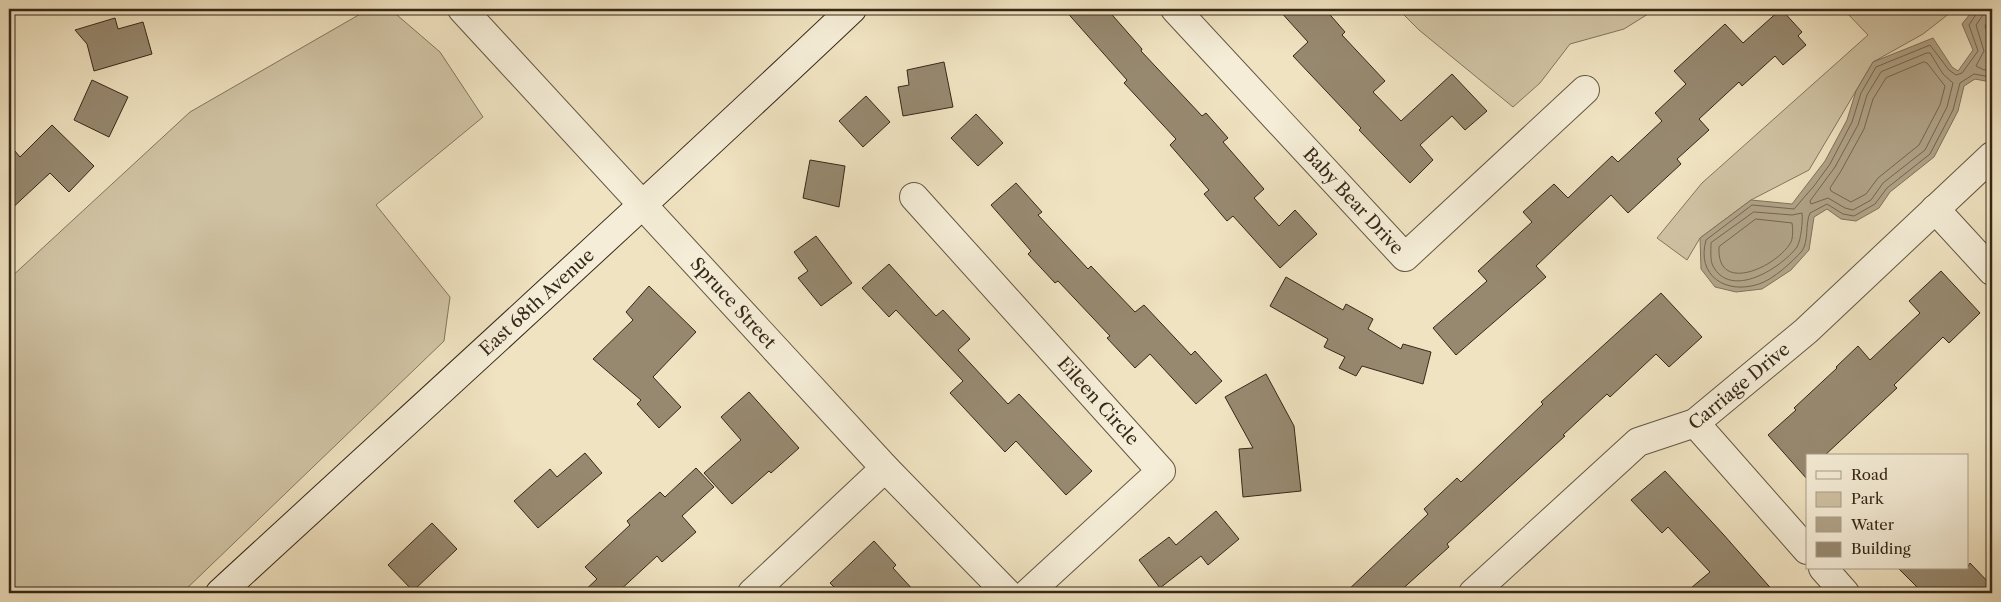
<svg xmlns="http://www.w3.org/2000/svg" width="2001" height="602" font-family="'Libre Caslon Text',serif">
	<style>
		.green { fill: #d0c3a4; stroke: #83765e }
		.water { fill: #b1a388; stroke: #80725c }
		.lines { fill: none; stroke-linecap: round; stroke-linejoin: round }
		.shore { stroke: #746650; stroke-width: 1 }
		.building { fill: #978970; stroke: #362819 }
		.street-casing { stroke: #645743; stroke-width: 30 }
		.secondary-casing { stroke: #362819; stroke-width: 30 }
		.street { stroke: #f5edd7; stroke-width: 28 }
		.secondary { stroke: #f5edd7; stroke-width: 28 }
		.labels { text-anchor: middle; stroke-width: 5; stroke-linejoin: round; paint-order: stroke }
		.street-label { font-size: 18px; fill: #362819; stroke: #f5edd7 }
	</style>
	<rect width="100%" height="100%" fill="#f0e3c1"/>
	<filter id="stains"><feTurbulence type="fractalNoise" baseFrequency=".004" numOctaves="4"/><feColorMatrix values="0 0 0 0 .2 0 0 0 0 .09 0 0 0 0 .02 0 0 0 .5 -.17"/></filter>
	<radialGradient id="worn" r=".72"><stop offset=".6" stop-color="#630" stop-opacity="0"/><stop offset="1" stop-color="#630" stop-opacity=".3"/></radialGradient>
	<g class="green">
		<path d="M369 9H390L440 52 483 117 376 205 450 297 444 341 182 593H9V279L190 112Z"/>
		<path d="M1398 9H1656L1624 29 1570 44 1540 83 1513 107 1419 30Z"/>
		<path d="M1837 9H1955L1923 34 1873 62 1809 170 1751 200 1700 238 1687 260 1657 238 1702 183 1868 35 1847 13Z"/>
	</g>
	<path class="water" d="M1974 9H1992V79L1985 81 1975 79 1964 86 1958 111 1934 157 1890 192 1879 208 1856 221 1841 219 1827 209 1814 217 1809 250 1791 270 1762 289 1736 292 1715 287 1701 269 1700 238 1751 200 1792 204 1825 161 1847 120 1856 91 1873 62 1933 38 1952 67 1958 71 1973 50 1962 24Z"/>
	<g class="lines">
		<g class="shore">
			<path d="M1978 9 1977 13 1969 25 1978 51 1962 73 1956 75 1949 70 1930 45 1876 67 1861 93 1852 122 1830 164 1814 186 1794 209 1752 205 1706 240C1696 276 1726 295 1759 284 1774 279 1792 262 1802 251 1809 241 1805 224 1810 213L1827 204 1843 214 1854 216 1875 204 1887 188 1930 154 1953 110 1960 83 1974 74 1985 76 1992 75"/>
			<path d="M1984 9 1983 15 1976 25 1984 51 1976 66 1984 70 1992 68"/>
			<path d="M1991 9 1990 16 1985 26 1991 46 1990 58 1992 61"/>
			<path d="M1927 53H1930L1943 74 1953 83 1947 107 1925 150 1883 183 1871 200 1853 210 1845 208 1828 198 1811 204 1810 201 1835 167 1858 125 1867 95 1881 72Z"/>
			<path d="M1924 62 1927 63 1945 86 1940 105 1919 145 1878 178 1866 194 1851 202 1831 191 1830 188 1841 171 1864 129 1873 99 1886 78Z"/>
			<path d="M1754 212 1792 215 1802 213C1803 221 1801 240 1797 247 1781 268 1731 300 1713 266 1710 261 1711 250 1711 243Z"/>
			<path d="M1756 219 1792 223C1793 228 1793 238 1791 242 1778 266 1716 296 1719 247Z"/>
		</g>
	</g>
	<g class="building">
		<path d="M1064 9H1107L1142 49 1141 51 1202 116 1206 113 1228 138 1223 142 1264 189 1254 198 1279 226 1295 210 1317 234 1280 268 1233 216 1227 221 1204 194 1209 190 1170 145 1176 139 1124 83 1127 80Z"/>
		<path d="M1278 9H1325L1345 32 1342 35 1385 81 1373 92 1401 121 1452 74 1487 111 1465 130 1452 116 1420 145 1433 160 1410 183 1359 130 1361 128 1293 56 1308 42Z"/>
		<path d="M1781 9 1802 32 1798 36 1806 45 1783 65 1775 56 1742 86 1739 82 1699 119 1709 130 1677 159 1681 164 1628 213 1611 195 1536 266 1546 277 1456 355 1433 328 1487 281 1478 271 1532 222 1523 212 1554 184 1568 198 1612 156 1618 162 1662 121 1655 113 1686 84 1674 71 1725 24 1743 43Z"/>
		<path d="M115 18 118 29 143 22 152 54 94 71 87 44 75 30Z"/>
		<path d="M944 62 953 107 903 116 898 87 909 85 907 70Z"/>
		<path d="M92 80 128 97 109 137 74 120Z"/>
		<path d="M866 96 890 122 863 147 839 121Z"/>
		<path d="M976 114 1003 143 978 166 951 138Z"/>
		<path d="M52 125 94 166 69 192 50 173 9 211V144L20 157Z"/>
		<path d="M810 160 845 166 839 207 803 198Z"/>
		<path d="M1016 183 1042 212 1038 215 1088 269 1091 266 1135 312 1144 305 1191 355 1195 351 1222 381 1196 404 1150 354 1135 368 1107 338 1110 336 1058 281 1055 283 1028 254 1031 251 991 205Z"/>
		<path d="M816 236 852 283 821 306 798 278 808 271 794 252Z"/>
		<path d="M889 264 936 316 943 310 970 339 958 350 1008 404 1019 394 1092 471 1066 495 1016 441 1005 452 950 393 963 381 896 310 889 317 862 288Z"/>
		<path d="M1941 271 1980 313 1949 343 1943 337 1894 385 1897 388 1824 456H1807V479L1768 435 1796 410 1794 408 1837 368 1836 367 1858 346 1870 360 1920 313 1909 301Z"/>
		<path d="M1286 277 1343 310 1346 304 1373 319 1368 329 1401 349 1403 344 1431 352 1423 384 1362 366 1356 376 1339 368 1345 357 1324 347 1328 339 1270 306Z"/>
		<path d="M649 286 696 332 653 377 681 407 659 428 637 404 641 400 593 359 633 320 626 312Z"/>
		<path d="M1661 293 1702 337 1669 367 1656 354 1610 397 1607 394 1563 435 1565 436 1447 544 1449 547 1398 593H1345L1428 514 1424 509 1457 478 1461 482 1543 404 1541 402Z"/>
		<path d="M1266 374 1294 426 1301 491 1243 497 1239 449 1253 448 1225 397Z"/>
		<path d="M749 392 799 448 771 473 769 471 732 504 704 473 741 440 721 417Z"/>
		<path d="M585 453 602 473 538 528 514 501 550 469 557 477Z"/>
		<path d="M696 468 714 487 682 516 696 532 662 562 657 556 617 593H582L597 579 585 567 630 525 627 521 660 492 665 497Z"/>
		<path d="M1665 471 1723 534 1775 593H1685L1710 572 1668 527 1662 533 1631 500Z"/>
		<path d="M1216 511 1239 539 1208 565 1201 556 1160 588 1139 560 1169 537 1176 545Z"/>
		<path d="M432 523 457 549 413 591 388 565Z"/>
		<path d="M874 541 896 565 893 568 916 593H840L830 583Z"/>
		<path d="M1970 563 1990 584 1981 593H1923L1898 568H1967Z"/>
	</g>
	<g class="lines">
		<defs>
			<g id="street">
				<path id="s1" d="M462 9 885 468 1007 593"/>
				<path id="s2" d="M1175 9 1405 257 1585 90"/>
				<path id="s3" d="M914 197 1161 471 1028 593"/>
				<path d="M1935 209 1992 271"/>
				<path d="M1695 423 1807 550"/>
				<path d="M1823 568 1845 593"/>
				<path d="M752 593 885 468"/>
				<path id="s4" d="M1473 593 1638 442 1695 423 1806 331 1992 156"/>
			</g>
			<g id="secondary">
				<path id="s5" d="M220 593C431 399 644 206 852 9"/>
			</g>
		</defs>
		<use href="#street" class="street-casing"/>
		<use href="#secondary" class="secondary-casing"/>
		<use href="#street" class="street"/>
		<use href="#secondary" class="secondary"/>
	</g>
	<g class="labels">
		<g class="street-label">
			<text dy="6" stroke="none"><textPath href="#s2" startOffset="262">Baby Bear Drive</textPath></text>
			<text dy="6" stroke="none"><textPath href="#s5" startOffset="430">East 68th Avenue</textPath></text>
			<text dy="6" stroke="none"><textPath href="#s1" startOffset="400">Spruce Street</textPath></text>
			<text dy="6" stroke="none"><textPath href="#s4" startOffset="341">Carriage Drive</textPath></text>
			<text dy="6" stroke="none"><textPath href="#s3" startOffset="275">Eileen Circle</textPath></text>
		</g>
	</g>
	<rect width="2001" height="602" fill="none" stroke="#f0e3c1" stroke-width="30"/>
	<rect x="10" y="10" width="1981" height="582" fill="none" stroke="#362819" stroke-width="2.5"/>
	<rect x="15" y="15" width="1971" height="572" fill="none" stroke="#362819"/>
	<rect x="1806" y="454" width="162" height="115" fill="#f5edd7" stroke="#a99e8b"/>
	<rect x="1816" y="471" width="25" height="8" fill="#f5edd7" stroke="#a99e8b"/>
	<text x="1851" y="480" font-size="15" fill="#362819">Road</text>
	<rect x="1816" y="492" width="25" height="15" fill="#d0c3a4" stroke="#a99e8b"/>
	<text x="1851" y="504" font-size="15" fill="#362819">Park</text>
	<rect x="1816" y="517" width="25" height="15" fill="#b1a388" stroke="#a99e8b"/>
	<text x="1851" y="530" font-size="15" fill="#362819">Water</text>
	<rect x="1816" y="542" width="25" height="15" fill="#978970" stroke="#a99e8b"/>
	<text x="1851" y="554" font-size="15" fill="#362819">Building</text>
	<rect width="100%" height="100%" filter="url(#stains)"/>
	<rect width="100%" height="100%" fill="url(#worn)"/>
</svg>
